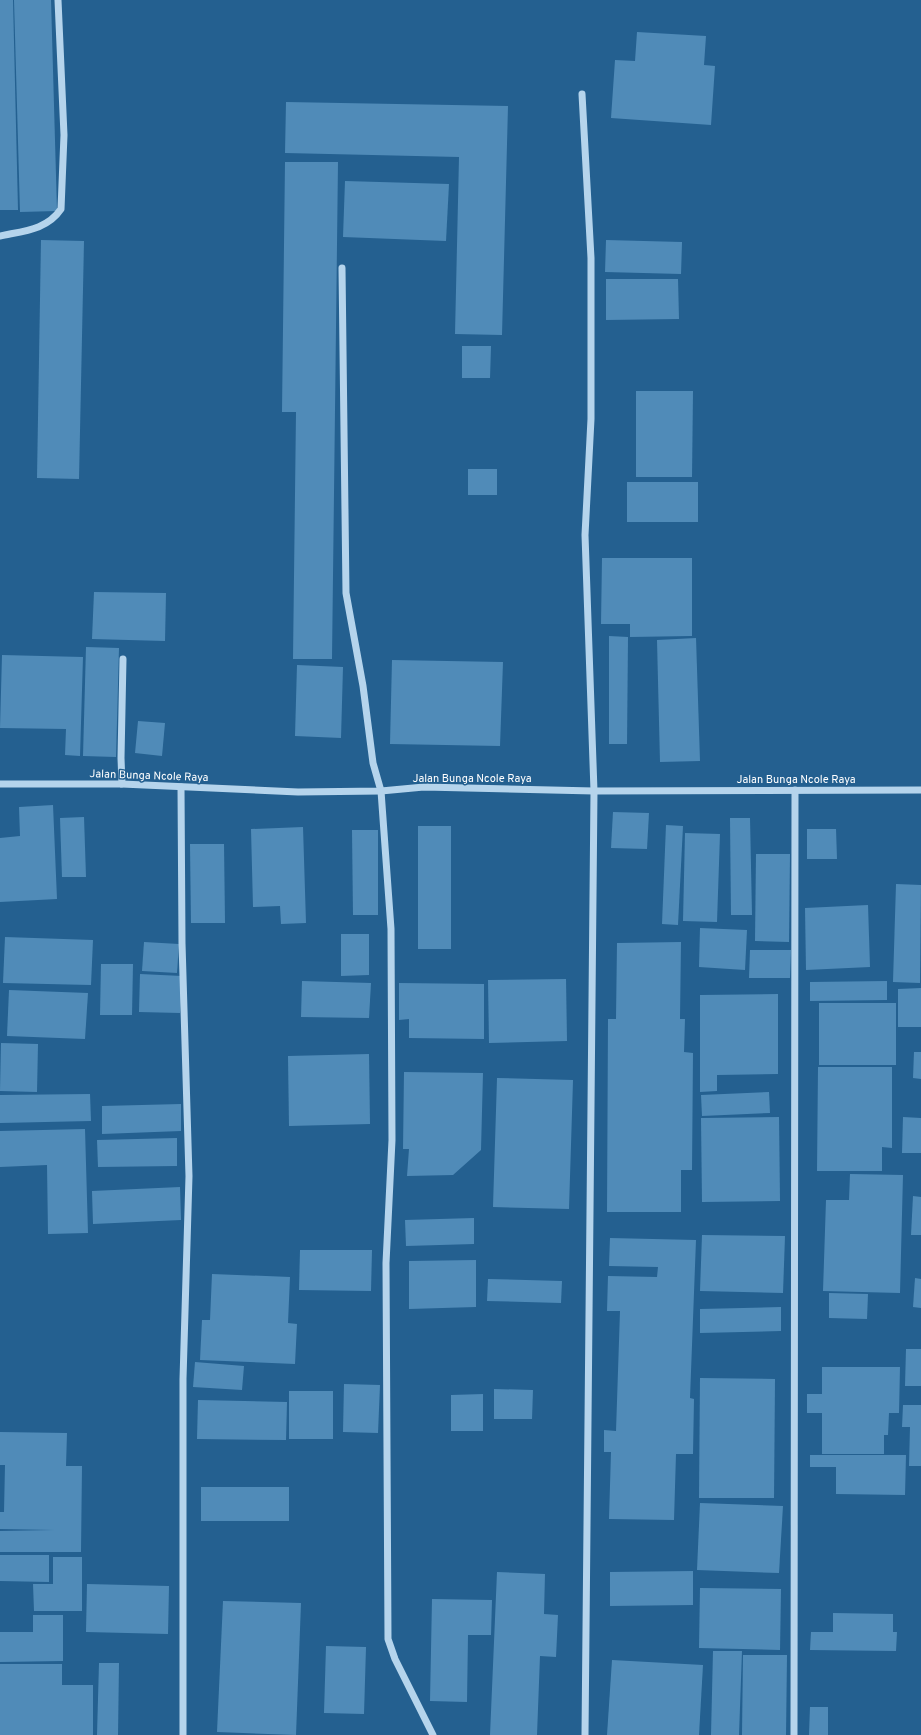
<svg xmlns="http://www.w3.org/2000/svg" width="921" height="1735" font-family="Overpass,sans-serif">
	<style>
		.building { fill: #508bb8 }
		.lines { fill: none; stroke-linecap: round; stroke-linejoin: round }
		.minor { stroke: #b5d4ec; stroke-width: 7 }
		.labels { text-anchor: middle; stroke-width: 3; stroke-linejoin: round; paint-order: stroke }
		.street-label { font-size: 11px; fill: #fff; stroke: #246090 }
	</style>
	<rect width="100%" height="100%" fill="#246090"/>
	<g class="building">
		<path d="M0 0H13L18 210H0Z"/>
		<path d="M14 0H51L57 211 20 212Z"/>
		<path d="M637 32 706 36 704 65 715 66 711 125 611 118 615 60 635 61Z"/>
		<path d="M286 102 508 106 502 335 455 334 459 157 285 153Z"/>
		<path d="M285 162H338L332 659H293L296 412H282Z"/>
		<path d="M345 181 449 184 446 241 343 237Z"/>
		<path d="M41 240 84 241 79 479 37 478Z"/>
		<path d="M606 240 682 242 681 274 605 272Z"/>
		<path d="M606 279H678L679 319 606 320Z"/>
		<path d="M462 346H491L490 378H462Z"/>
		<path d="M636 391H693L692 477H636Z"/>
		<rect x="468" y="469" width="29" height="26"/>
		<rect x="627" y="482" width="71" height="40"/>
		<path d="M602 558H692V636L630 637V624H601Z"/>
		<path d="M94 592 166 593 165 641 92 639Z"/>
		<path d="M609 636 628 637 627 744H609Z"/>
		<path d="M696 638 700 761 660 762 657 640Z"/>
		<path d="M86 647 119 648 116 757 83 756Z"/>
		<path d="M2 655 83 657 80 756 65 755 66 729 0 728Z"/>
		<path d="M392 660 503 662 500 746 390 744Z"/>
		<path d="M297 665 343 667 341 738 295 736Z"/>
		<path d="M138 721 165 723 162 756 135 753Z"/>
		<path d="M53 805 57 899 0 902V838L20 836 19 807Z"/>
		<path d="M613 812 649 813 647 849 611 848Z"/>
		<path d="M84 817 86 877H62L60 818Z"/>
		<path d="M730 818H750L752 915H731Z"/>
		<path d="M666 825 683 826 678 925 662 924Z"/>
		<rect x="418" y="826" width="33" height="123"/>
		<path d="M303 827 306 923 281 924 280 906 253 907 251 829Z"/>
		<path d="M807 829H836L837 859H807Z"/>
		<path d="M352 830H378V915H353Z"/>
		<path d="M685 833 720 834 717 922 683 921Z"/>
		<path d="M190 844H224L225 923H191Z"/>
		<path d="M756 854H790L789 942 755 941Z"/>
		<path d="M896 884 921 885 920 983 893 982Z"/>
		<path d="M868 905 870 967 806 970 805 908Z"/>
		<path d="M700 928 747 930 745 970 699 967Z"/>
		<path d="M341 934H369V975L341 976Z"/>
		<path d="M5 937 93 940 91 985 3 983Z"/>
		<path d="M144 942 179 944 177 973 142 971Z"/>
		<path d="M681 942 680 1019H685L684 1052 693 1053 692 1170H681V1212H607L608 1019H616L617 943Z"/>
		<path d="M750 950H791L790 978H749Z"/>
		<path d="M101 964H133L132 1015H100Z"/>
		<path d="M140 974 182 976 180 1013 139 1012Z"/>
		<path d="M566 979 567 1041 489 1043 488 980Z"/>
		<path d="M302 981 371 983 369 1018 301 1017Z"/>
		<path d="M887 981V1000L810 1001V982Z"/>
		<path d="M399 983 484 984V1039L409 1038V1019L399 1020Z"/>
		<path d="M921 988V1027H898V989Z"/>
		<path d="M9 990 88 993 85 1039 7 1036Z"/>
		<path d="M778 994V1074L717 1075V1091L700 1092V995Z"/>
		<rect x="819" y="1003" width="77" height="62"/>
		<path d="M1 1043 38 1044 37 1092 0 1091Z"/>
		<path d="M914 1052H921V1079L913 1078Z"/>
		<path d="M369 1054 370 1124 289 1126 288 1056Z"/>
		<path d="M818 1067H892V1148L882 1147V1171H817Z"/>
		<path d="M404 1072 483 1073 481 1150 453 1175 407 1176 409 1149H403Z"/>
		<path d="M497 1078 573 1080 569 1209 493 1207Z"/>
		<path d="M769 1092 770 1113 702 1116 701 1095Z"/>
		<path d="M90 1094 91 1121 0 1123V1095Z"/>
		<path d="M181 1104V1131L102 1134V1106Z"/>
		<path d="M779 1117 780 1201 702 1202 701 1118Z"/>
		<path d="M903 1117 921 1118V1153H902Z"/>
		<path d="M85 1129 88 1233 48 1234 47 1165 0 1167V1131Z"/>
		<path d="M177 1138V1166L98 1167 97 1140Z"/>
		<path d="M850 1174 903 1175 900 1293 823 1291 826 1200H849Z"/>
		<path d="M180 1187 181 1220 93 1224 92 1191Z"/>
		<path d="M913 1196 921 1197V1235H911Z"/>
		<path d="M474 1218V1244L406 1246 405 1220Z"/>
		<path d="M702 1235 785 1236 783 1293 700 1291Z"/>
		<path d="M610 1238 696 1240 690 1398 694 1399 693 1454H676L674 1520 609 1519 611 1452H604V1430L616 1431 620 1311H607L608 1276 657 1277 658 1267 609 1266Z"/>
		<path d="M300 1250H372L371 1291 299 1290Z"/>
		<path d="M476 1260V1307L409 1309V1261Z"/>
		<path d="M212 1274 290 1277 288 1323 297 1324 295 1364 200 1360 202 1320H210Z"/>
		<path d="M915 1278 921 1279V1308L913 1307Z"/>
		<path d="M488 1279 562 1281 561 1303 487 1301Z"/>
		<path d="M829 1293 868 1294 867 1319 829 1318Z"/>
		<path d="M781 1307V1331L700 1333V1309Z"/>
		<path d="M906 1349H921V1386H905Z"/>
		<path d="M195 1362 244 1366 242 1390 193 1387Z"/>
		<path d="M822 1367H900L899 1413H889L888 1435H884V1454H822V1413H807V1394H822Z"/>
		<path d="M700 1378 775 1379 774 1498H699Z"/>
		<path d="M344 1384 380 1385 378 1433 343 1432Z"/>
		<path d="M494 1389 533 1390 532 1419H494Z"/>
		<rect x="289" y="1391" width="44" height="48"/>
		<path d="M483 1394V1431H451V1395Z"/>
		<path d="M198 1400 287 1402 286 1440 197 1439Z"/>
		<path d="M903 1405H921V1466H909L910 1427H902Z"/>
		<path d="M0 1432 67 1433 66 1466H82L81 1552H0V1531L54 1530 0 1529V1512H4L5 1465H0Z"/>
		<path d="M810 1455H906L905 1495 836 1494V1467H810Z"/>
		<rect x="201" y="1487" width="88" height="34"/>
		<path d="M700 1503 783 1506 779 1573 697 1570Z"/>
		<path d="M0 1555H49V1582L0 1581Z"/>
		<path d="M53 1557H82V1611H34L33 1584H53Z"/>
		<path d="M693 1571V1605L610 1606V1572Z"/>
		<path d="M497 1572 545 1574 544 1614 558 1615 556 1657 540 1656 537 1735H490Z"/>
		<path d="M87 1584 169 1586 168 1634 86 1632Z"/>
		<path d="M700 1588 781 1589 780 1650 699 1648Z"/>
		<path d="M432 1599 492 1600 491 1635H468L467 1702 430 1701Z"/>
		<path d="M223 1601 301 1603 296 1735 217 1732Z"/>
		<path d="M833 1613 893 1614V1632H897L896 1651 810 1650 811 1632H833Z"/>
		<path d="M33 1615H63V1661L0 1662V1632H33Z"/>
		<path d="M326 1646 366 1647 364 1714 324 1713Z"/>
		<path d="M713 1651H742L739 1735H711Z"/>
		<path d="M743 1655H787L786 1735H742Z"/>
		<path d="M612 1660 703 1665 699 1735H607Z"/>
		<path d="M99 1663H119L118 1735H97Z"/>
		<path d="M0 1664H62V1685H93V1735H0Z"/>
		<path d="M810 1707H828V1735H809Z"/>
	</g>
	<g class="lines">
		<g class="minor">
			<path d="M582 94 591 258V419L585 535 594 791 585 1735"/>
			<path d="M0 236C23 231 47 230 61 209L64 135 58 0"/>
			<path d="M342 268 346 593 363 686 373 763 381 791 391 929 392 1140 386 1263 388 1639 395 1659 433 1735"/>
			<path d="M0 784H122L298 792 381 791 424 787 594 791 921 790"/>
			<path d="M122 784 121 758 123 659"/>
			<path d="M181 787 182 943 189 1176 183 1379V1735"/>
			<path d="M794 1735 795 790"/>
		</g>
	</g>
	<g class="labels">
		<g class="street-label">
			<text transform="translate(149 775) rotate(2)" y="4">Jalan Bunga Ncole Raya</text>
			<text x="472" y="782">Jalan Bunga Ncole Raya</text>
			<text x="796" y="783">Jalan Bunga Ncole Raya</text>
		</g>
	</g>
</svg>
